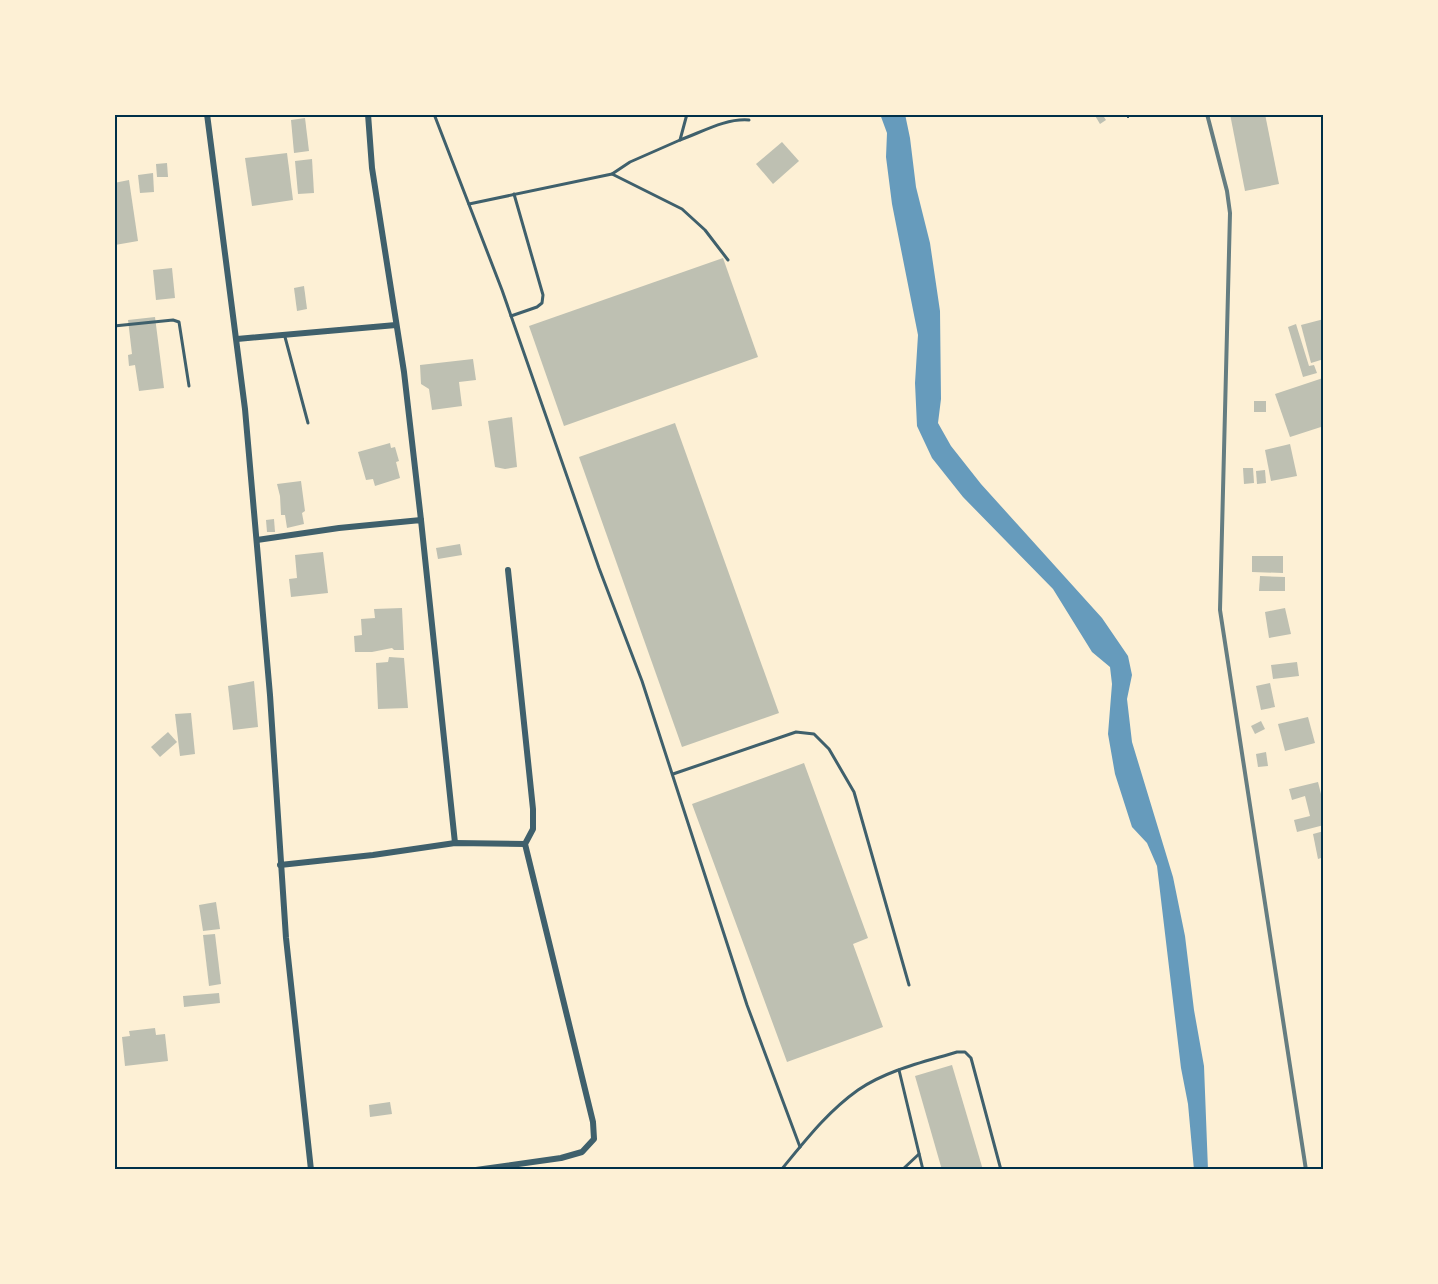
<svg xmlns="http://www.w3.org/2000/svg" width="1438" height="1284" font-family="Inter,sans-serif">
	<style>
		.water { fill: #669bbc }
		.building { fill: #bec0b2 }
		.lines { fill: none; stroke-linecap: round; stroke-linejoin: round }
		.path { stroke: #003049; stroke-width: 2 }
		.service { stroke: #3f606c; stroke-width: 3 }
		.minor { stroke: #3f606c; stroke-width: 6 }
		.rail { stroke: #657d81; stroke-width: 4 }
		.neatline { fill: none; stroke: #003049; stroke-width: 2 }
	</style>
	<rect width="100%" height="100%" fill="#fdf0d5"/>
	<path class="water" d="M880 114H905L910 138 916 187 930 243 940 311 941 399 938 423 951 446 981 484 1102 618 1128 656 1132 675 1127 699 1132 742 1173 877 1185 936 1194 1010 1204 1066 1208 1170H1194L1188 1104 1181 1068 1157 866 1147 843 1132 827 1115 774 1108 734 1112 684 1110 667 1092 652 1053 589 963 497 932 458 917 426 915 383 918 335 892 204 886 157 887 133Z"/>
	<g class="building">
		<path d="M1094 114H1102L1106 120 1100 124Z"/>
		<path d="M1230 114H1265L1279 184 1245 191Z"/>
		<path d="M305 118 309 151 294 153 291 120Z"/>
		<path d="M782 142 799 161 773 184 756 164Z"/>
		<path d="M287 153 293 200 252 206 245 158Z"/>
		<path d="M312 159 314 193 298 194 295 161Z"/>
		<path d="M167 163 168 177H157L156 164Z"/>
		<path d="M153 173 154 192 140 193 138 175Z"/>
		<path d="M129 180 138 241 115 245 114 183Z"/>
		<path d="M723 258 758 357 564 426 529 326Z"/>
		<path d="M172 268 175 298 156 300 153 270Z"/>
		<path d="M304 286 307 309 297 311 294 288Z"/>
		<path d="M155 317 164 388 139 391 135 365 129 366 128 355 132 354 128 320Z"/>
		<path d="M1324 319V359L1311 363 1301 325Z"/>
		<path d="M1296 324 1309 366 1314 365 1317 373 1303 377 1288 327Z"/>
		<path d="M473 359 476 380 459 382 462 406 432 410 429 389 421 384 420 365Z"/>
		<path d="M1323 378 1324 426 1290 437 1275 394Z"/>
		<rect x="1254" y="401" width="12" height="11"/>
		<path d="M512 417 517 467 505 469 495 467 488 421Z"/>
		<path d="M675 423 779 713 682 747 579 457Z"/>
		<path d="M390 443 391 448 395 447 399 461 396 462 400 478 375 486 373 479 366 480 358 452Z"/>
		<path d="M1290 444 1297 476 1271 481 1265 450Z"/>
		<path d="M1243 468H1253L1254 483 1244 484Z"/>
		<path d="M1265 470 1266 483 1257 484 1256 471Z"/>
		<path d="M301 481 305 511 302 513 304 524 287 528 285 515H281L280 496 277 484Z"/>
		<path d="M274 519 275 532H267L266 520Z"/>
		<path d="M460 544 462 555 438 559 436 548Z"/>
		<path d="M323 552 328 593 291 597 289 579 297 578 295 555Z"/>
		<path d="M1252 556H1283V573L1252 572Z"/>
		<path d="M1260 576 1285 577V591H1259Z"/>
		<path d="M402 608 404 650H394L392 648 372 652H355L354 636 362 635 361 619 375 618 374 609Z"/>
		<path d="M1285 608 1291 634 1269 638 1265 612Z"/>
		<path d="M389 657 404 658 408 708 378 709 376 663 388 662Z"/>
		<path d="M1297 662 1299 676 1273 679 1271 665Z"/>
		<path d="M254 681 258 727 233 730 228 686Z"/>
		<path d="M1270 683 1275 707 1261 710 1256 686Z"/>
		<path d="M191 713 195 754 180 756 175 714Z"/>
		<path d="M1308 717 1315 743 1285 751 1278 724Z"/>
		<path d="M1261 721 1265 729 1255 734 1251 726Z"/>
		<path d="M168 732 177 742 160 757 151 747Z"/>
		<path d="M1266 752 1268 766 1258 767 1256 754Z"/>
		<path d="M804 763 868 938 853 944 883 1027 787 1062 692 804Z"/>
		<path d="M1318 782 1324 806V825L1297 832 1294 820 1310 816 1305 796 1292 800 1289 789Z"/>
		<path d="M1324 831V857L1318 859 1313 834Z"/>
		<path d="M216 902 220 929 203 931 199 905Z"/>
		<path d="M215 934 221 984 209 986 203 935Z"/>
		<path d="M219 993 220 1003 184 1007 183 996Z"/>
		<path d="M155 1028 156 1035 165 1034 168 1061 125 1066 122 1037 130 1036 129 1031Z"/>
		<path d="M952 1065 983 1170H942L915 1076Z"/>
		<path d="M390 1102 392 1114 370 1117 369 1105Z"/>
	</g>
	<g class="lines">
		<path class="path" d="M1128 114V117"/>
		<g class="service">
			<path d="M434 114 502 290 599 568 642 681 747 1005 800 1147"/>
			<path d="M680 140C702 132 726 118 749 120"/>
			<path d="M612 174 682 209 705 230 728 260"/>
			<path d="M469 204 612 174 630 162 680 140 687 114"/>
			<path d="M511 316 537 307 542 303 543 295 514 194"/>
			<path d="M114 326 173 320 179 322 189 386"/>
			<path d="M285 337 308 423"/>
			<path d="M673 774 796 732 814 734 829 749 854 792 909 985"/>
			<path d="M899 1070 923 1170"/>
			<path d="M781 1170C805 1141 827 1112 858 1090 887 1070 924 1062 957 1052H965L971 1058 1001 1170"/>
			<path d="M902 1170 919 1154"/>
		</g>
		<g class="minor">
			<path d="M207 114 245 409 270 695 286 938 311 1170"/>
			<path d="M368 114 372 168 404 372 421 520"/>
			<path d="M237 339 396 325"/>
			<path d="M257 540 339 528 421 520 455 843"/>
			<path d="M280 865 373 855 455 843 525 844"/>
			<path d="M476 1170 561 1158 582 1152 594 1139 593 1122 525 844 533 829V809L508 570"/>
		</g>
		<path class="rail" d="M1207 114 1227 191 1230 213 1220 610 1306 1170"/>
	</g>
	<rect width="1438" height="1284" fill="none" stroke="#fdf0d5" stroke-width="231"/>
	<rect x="116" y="116" width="1206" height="1052" class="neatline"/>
</svg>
